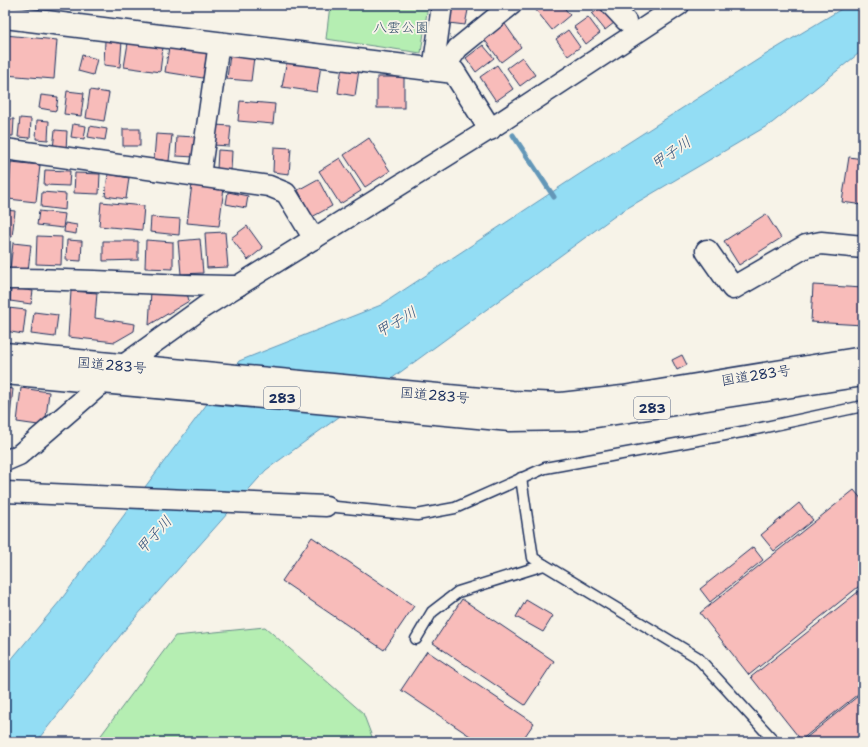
<svg xmlns="http://www.w3.org/2000/svg" width="868" height="747" font-family="'Shantell Sans','Klee One',sans-serif">
	<style>
		.green { fill: #b5eeb2; stroke: #688e88 }
		.water { fill: #93ddf4; stroke: #6397b8 }
		.lines { fill: none; stroke-linecap: round; stroke-linejoin: round }
		.stream { stroke: #6397b8; stroke-width: 5 }
		.building { fill: #f8bcba; stroke: #1b2f5e }
		.lane-casing { stroke: #1b2f5e; stroke-width: 13 }
		.street-casing { stroke: #1b2f5e; stroke-width: 23 }
		.secondary-casing { stroke: #1b2f5e; stroke-width: 25 }
		.highway-casing { stroke: #1b2f5e; stroke-width: 25 }
		.lane { stroke: #f7f3e8; stroke-width: 10 }
		.street { stroke: #f7f3e8; stroke-width: 20 }
		.secondary { stroke: #f7f3e8; stroke-width: 22 }
		.highway { stroke: #f7f3e8; stroke-width: 22 }
		.labels { text-anchor: middle; stroke-width: 3.5; stroke-linejoin: round; paint-order: stroke }
		.shield { fill: #f7f3e8; stroke: #5d6a87; stroke-width: 1 }
		.shield-label { font-size: 13px; font-weight: bold; fill: #1b2f5e }
		.park-label { font-size: 14px; fill: #3a556f; stroke: #f7f3e8 }
		.street-label { font-size: 14px; fill: #1b2f5e; stroke: #f7f3e8 }
		.water-label { font-size: 15px; font-style: italic; fill: #33527c; stroke: #f7f3e8 }
	</style>
	<rect width="100%" height="100%" fill="#f7f3e8"/>
	<filter id="ink" filterUnits="userSpaceOnUse"><feTurbulence type="fractalNoise" baseFrequency=".025" numOctaves="2"/><feDisplacementMap in="SourceGraphic" scale="8" xChannelSelector="R" yChannelSelector="G"/><feConvolveMatrix kernelMatrix="1 2 1 2 8 2 1 2 1" color-interpolation-filters="sRGB"/></filter>
	<g filter="url(#ink)">
		<g class="green">
			<path d="M330 5H428L421 53 326 39Z"/>
			<path d="M265 627 363 713 374 742H96L175 636Z"/>
		</g>
		<path class="water" d="M848 5H863V50L772 123 619 213 266 470 127 627 36 742H5V667L60 601 239 361 381 305 575 177 765 55Z"/>
		<g class="lines">
			<path class="stream" d="M513 135 554 197"/>
		</g>
		<g class="building">
			<path d="M452 5H469L465 25 449 23Z"/>
			<path d="M539 5H562L570 15 552 30 535 9Z"/>
			<path d="M601 7 614 23 605 30 592 14Z"/>
			<path d="M588 17 600 33 586 44 574 27Z"/>
			<path d="M505 24 521 47 501 62 484 39Z"/>
			<path d="M568 30 580 47 568 56 556 39Z"/>
			<path d="M5 35 57 40 54 79 5 75Z"/>
			<path d="M105 40 122 41 120 67 104 65Z"/>
			<path d="M128 43 163 47 160 72 124 67Z"/>
			<path d="M483 45 494 58 476 72 466 58Z"/>
			<path d="M169 47 207 53 203 78 165 72Z"/>
			<path d="M230 54 254 57 251 81 227 79Z"/>
			<path d="M82 55 97 59 93 75 78 71Z"/>
			<path d="M522 57 535 75 520 86 507 68Z"/>
			<path d="M287 59 321 65 317 92 282 87Z"/>
			<path d="M497 65 513 89 496 101 480 77Z"/>
			<path d="M342 67 359 70 355 96 338 93Z"/>
			<rect x="377" y="77" width="27" height="31"/>
			<path d="M90 90 109 93 104 121 86 118Z"/>
			<path d="M67 91 84 93 81 116 64 114Z"/>
			<path d="M41 95 58 97 56 111 39 108Z"/>
			<path d="M240 101 275 104 273 124 238 121Z"/>
			<path d="M20 118 31 119 30 138 18 137Z"/>
			<path d="M5 119H14L13 136H5Z"/>
			<path d="M37 120 49 121 48 140 36 139Z"/>
			<path d="M73 124 86 126 84 139 71 137Z"/>
			<path d="M215 125 231 126 229 146 213 145Z"/>
			<path d="M90 126 107 129 105 140 88 137Z"/>
			<rect x="123" y="129" width="17" height="17"/>
			<path d="M55 130 67 131 66 151 53 149Z"/>
			<path d="M156 134 172 135 169 161 154 159Z"/>
			<path d="M177 136 196 137 195 157 176 156Z"/>
			<path d="M369 138 390 171 365 187 344 155Z"/>
			<path d="M274 147 291 148 289 174 273 172Z"/>
			<path d="M218 150 232 151 231 170 217 169Z"/>
			<path d="M849 157 863 159V205L842 202Z"/>
			<path d="M340 158 361 191 340 204 319 171Z"/>
			<path d="M11 162 40 165 36 202 8 199Z"/>
			<path d="M45 170 70 171 69 186 44 185Z"/>
			<path d="M75 173 100 174 99 194 74 193Z"/>
			<path d="M108 174 129 178 126 199 105 196Z"/>
			<path d="M318 179 332 206 312 217 298 190Z"/>
			<path d="M192 184 224 188 219 226 187 223Z"/>
			<path d="M42 192 66 194 65 210 41 207Z"/>
			<path d="M228 192 248 196 246 208 226 204Z"/>
			<path d="M101 202 144 206 142 230 99 226Z"/>
			<path d="M5 210 15 211 12 237 5 236Z"/>
			<path d="M39 211 65 214 63 228 37 225Z"/>
			<path d="M766 214 781 238 739 265 724 241Z"/>
			<path d="M151 217 180 219 179 235 150 232Z"/>
			<path d="M65 223 77 225 76 234 64 232Z"/>
			<path d="M247 226 263 248 248 260 231 238Z"/>
			<path d="M225 232 228 267 207 268 205 233Z"/>
			<path d="M37 236 62 237 61 265 36 264Z"/>
			<path d="M200 239 203 273 181 274 178 241Z"/>
			<path d="M67 240 82 241 81 261 66 260Z"/>
			<path d="M146 240 173 242V269L145 268Z"/>
			<path d="M103 241H138V260L103 261Z"/>
			<path d="M13 243 31 245 28 271 10 269Z"/>
			<path d="M813 285 863 288V325L811 322Z"/>
			<path d="M11 288 33 291 31 304 10 301Z"/>
			<path d="M71 291 97 293 95 318 135 324 134 331 115 342 68 337Z"/>
			<path d="M151 291 187 293 189 301 149 325Z"/>
			<path d="M8 308 26 310 23 334 5 331Z"/>
			<path d="M34 312 58 315 55 337 31 334Z"/>
			<path d="M682 355 687 365 677 370 672 360Z"/>
			<path d="M5 388 13 389 9 425 5 424Z"/>
			<path d="M21 388 49 392 45 426 17 422Z"/>
			<path d="M854 490 863 501V583L749 675 700 613Z"/>
			<path d="M799 503 813 520 774 551 761 535Z"/>
			<path d="M312 537 414 606 384 650 282 581Z"/>
			<path d="M753 547 763 560 710 602 700 589Z"/>
			<path d="M863 588V690L801 740 751 677Z"/>
			<path d="M462 599 554 661 525 705 433 643Z"/>
			<path d="M526 600 553 616 543 632 516 617Z"/>
			<path d="M427 651 534 723 521 742H479L401 690Z"/>
			<path d="M863 692V742H801Z"/>
		</g>
		<g class="lines">
			<defs>
				<g id="lane">
					<path d="M521 478 533 558 697 657 775 742"/>
					<path d="M326 506 417 515 455 508 545 468 747 431 863 406"/>
					<path d="M416 639 432 612 458 592 544 565"/>
				</g>
				<g id="street">
					<path d="M611 5 626 21"/>
					<path d="M433 70 442 5"/>
					<path d="M442 71 458 48 511 5"/>
					<path d="M5 149 269 186 286 193 314 239"/>
					<path d="M200 175 219 43"/>
					<path d="M5 279C83 278 161 286 238 286"/>
					<path d="M5 461 19 455 122 366 204 307 490 129 679 5"/>
					<path d="M5 492 326 506"/>
				</g>
				<g id="secondary">
					<path d="M5 17 454 72 490 129"/>
					<path d="M707 251 733 288 806 246 821 243 863 247"/>
				</g>
				<g id="highway">
					<path d="M5 354 512 402 561 404 623 397 863 358"/>
					<path d="M5 373 510 420 577 419 863 375"/>
				</g>
			</defs>
			<use href="#lane" class="lane-casing"/>
			<use href="#street" class="street-casing"/>
			<use href="#secondary" class="secondary-casing"/>
			<use href="#highway" class="highway-casing"/>
			<use href="#lane" class="lane"/>
			<use href="#street" class="street"/>
			<use href="#secondary" class="secondary"/>
			<use href="#highway" class="highway"/>
		</g>
	</g>
	<g class="labels">
		<g class="shield">
			<rect x="264" y="387" width="36" height="22" rx="3"/>
			<rect x="634" y="397" width="36" height="22" rx="3"/>
		</g>
		<g class="shield-label">
			<text x="282" y="403">283</text>
			<text x="652" y="413">283</text>
		</g>
		<g class="park-label">
			<text x="401" y="32">八雲公園</text>
		</g>
		<g class="street-label">
			<text transform="translate(112 365) rotate(5)" y="5">国道283号</text>
			<text transform="translate(756 375) rotate(-9)" y="5">国道283号</text>
			<text transform="translate(435 395) rotate(5)" y="5">国道283号</text>
		</g>
		<g class="water-label">
			<text transform="translate(671 153) rotate(-35)" y="5">甲子川</text>
			<text transform="translate(396 322) rotate(-31)" y="5">甲子川</text>
			<text transform="translate(154 535) rotate(-48)" y="5">甲子川</text>
		</g>
	</g>
	<rect width="868" height="747" fill="none" stroke="#f7f3e8" stroke-width="20"/>
	<rect x="10" y="10" width="848" height="727" fill="none" stroke="#1b2f5e" stroke-width="1.5" filter="url(#ink)"/>
</svg>
